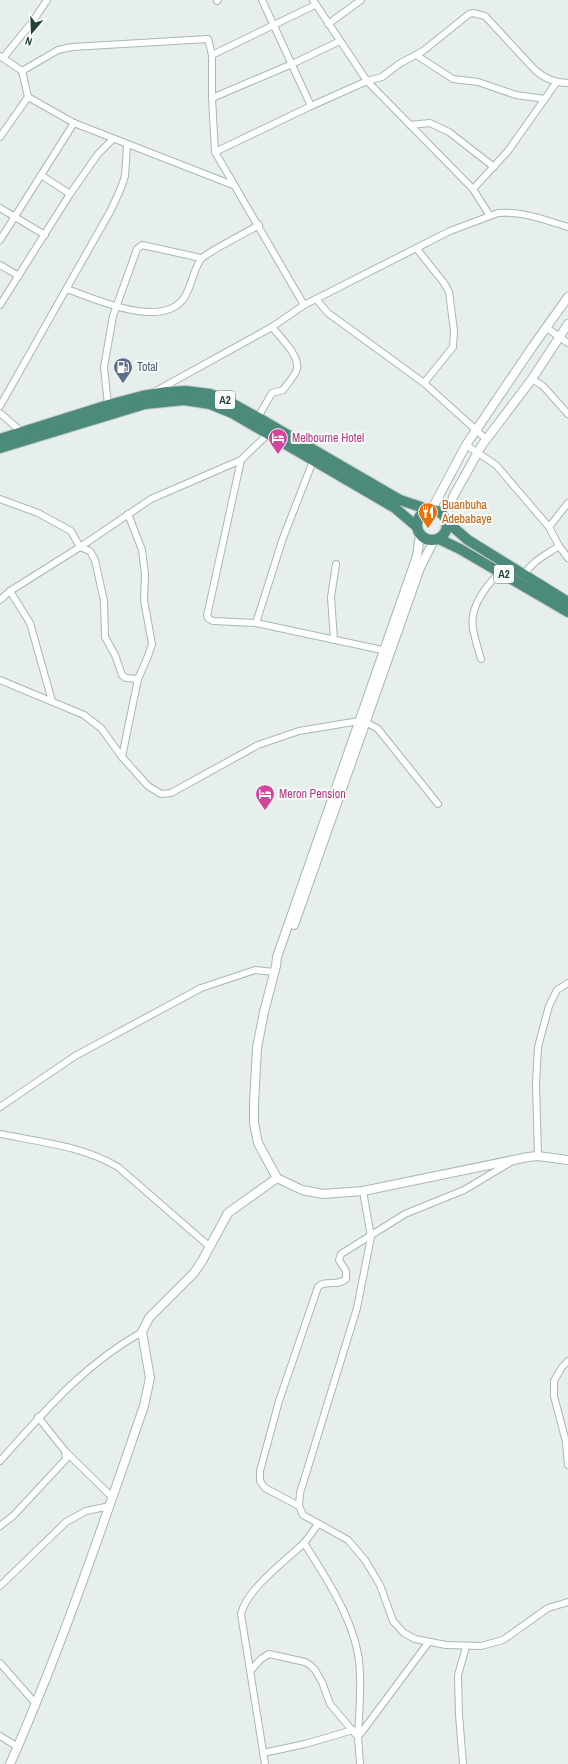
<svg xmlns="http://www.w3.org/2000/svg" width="568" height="1764" font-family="'Archivo Narrow',sans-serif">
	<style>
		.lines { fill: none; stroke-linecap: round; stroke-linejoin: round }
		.minor-casing { stroke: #a8b8b2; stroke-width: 8 }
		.tertiary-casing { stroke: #a8b8b2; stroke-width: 10 }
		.trunk-casing { stroke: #c2cac8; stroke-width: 12 }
		.minor { stroke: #fff; stroke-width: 6 }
		.tertiary { stroke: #fff; stroke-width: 8 }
		.trunk { stroke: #4c8a7c; stroke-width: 10 }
		.labels { text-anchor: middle; stroke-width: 4; stroke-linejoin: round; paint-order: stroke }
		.shield { fill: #f7fbf9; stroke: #637a73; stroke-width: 1 }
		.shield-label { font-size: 11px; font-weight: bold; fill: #24423a }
		.service-label { font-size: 12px; fill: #4e5e75; stroke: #f7fbf9; text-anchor: start }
		.hotel-label { font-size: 12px; fill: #b23c85; stroke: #f7fbf9; text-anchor: start }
		.food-label { font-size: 12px; fill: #c56008; stroke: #f7fbf9; text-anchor: start }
	</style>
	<rect width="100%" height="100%" fill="#e6efeb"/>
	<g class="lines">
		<defs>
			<g id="minor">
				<path d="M262 0 311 106"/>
				<path d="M313 0 367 81 473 189 490 216"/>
				<path d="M217 1 218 0"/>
				<path d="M328 24 361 0"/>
				<path d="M212 55 315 5"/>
				<path d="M416 55 453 79 478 82 516 95 545 99"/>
				<path d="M0 56 22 71 28 97 74 123 233 185"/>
				<path d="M3 58 33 21 47 0"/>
				<path d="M22 71 58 50 72 47 208 39 212 55V98L215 152 304 305"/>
				<path d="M212 98 292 64 340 41"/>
				<path d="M410 125 430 123 449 132 494 167"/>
				<path d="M0 137 28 97"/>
				<path d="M215 152 311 106 367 81 382 77 399 64 423 51 469 14 473 13 485 16 535 70C545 79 555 83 568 83"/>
				<path d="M41 175 70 194"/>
				<path d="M473 189 508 151 556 83"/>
				<path d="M0 208 45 235"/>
				<path d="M0 240 74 123"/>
				<path d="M417 249 444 283 449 292 454 331 453 347 424 383"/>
				<path d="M0 265 19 276"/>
				<path d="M67 289C95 299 162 330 184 298 192 286 193 270 201 259 206 253 249 231 259 225"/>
				<path d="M316 299 328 313 424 383 486 439"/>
				<path d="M0 305 70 194 98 154 113 139"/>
				<path d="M547 328 568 343"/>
				<path d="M532 379 543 386 568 414"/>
				<path d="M156 391 272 327 304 305 450 231 498 213C523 211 545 220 568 227"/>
				<path d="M108 405 104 367 113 316 137 249 142 245 201 258"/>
				<path d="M0 406 111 210 121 188 125 176 127 145"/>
				<path d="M0 413 23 433"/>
				<path d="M258 417 272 393 283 390C287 384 295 376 297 369 300 356 280 337 272 327"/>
				<path d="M466 445 496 465 549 527 559 546 568 558"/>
				<path d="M241 460 207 616 209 619 213 621 256 623 387 651"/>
				<path d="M0 499 38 513 71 531 80 547 90 551 95 560 104 601 105 637 115 655 122 675 126 678 138 679 148 656 152 644 144 600 145 574 142 550 128 514"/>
				<path d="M549 527 568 503"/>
				<path d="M524 575C532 561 546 555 559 546"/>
				<path d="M10 591 30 623 52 701"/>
				<path d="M0 600 10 591 80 547 151 499 241 460 270 432"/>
				<path d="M256 623 283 538 313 461"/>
				<path d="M334 640 331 597 336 564"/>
				<path d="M481 659C478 649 475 639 473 629 469 608 486 586 500 572"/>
				<path d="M0 680 84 715 101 728 122 757 148 786 161 794 171 793 258 745 299 731 359 721 366 722 378 729 438 804"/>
				<path d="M122 757 138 679"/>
				<path d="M0 1107 75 1056 201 988 255 970 274 972"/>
				<path d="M0 1134C40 1142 83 1146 118 1167L210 1247"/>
				<path d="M538 1156 536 1084 538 1047 549 1006 557 990 568 983"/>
				<path d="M363 1191 371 1237 357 1308 300 1493 299 1506 303 1515 348 1540 365 1560 380 1585 393 1621 404 1633 415 1639 446 1645 481 1646 503 1640 548 1608 568 1602"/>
				<path d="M568 1361 562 1367 554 1381V1396L566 1442 568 1465"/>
				<path d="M38 1417 65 1451 112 1497"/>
				<path d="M0 1461C45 1411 82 1366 142 1332"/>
				<path d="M299 1506 265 1488 260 1481V1471L279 1401 318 1287C326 1279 337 1287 346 1279V1271L339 1260 341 1254 405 1214 464 1190 511 1162"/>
				<path d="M0 1526 13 1516 66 1459 65 1451"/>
				<path d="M304 1543C326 1577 354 1620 359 1661 362 1686 359 1712 358 1737"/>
				<path d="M0 1586 66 1522 86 1511 110 1506"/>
				<path d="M0 1663 36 1704"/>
				<path d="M251 1670 261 1659 269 1654 305 1662 310 1665 315 1670 322 1682 330 1704 358 1737"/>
				<path d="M0 1736 18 1747"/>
				<path d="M263 1753 305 1744 353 1730"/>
				<path d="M265 1764 241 1614C247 1589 284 1562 303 1544 308 1539 313 1531 318 1524"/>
				<path d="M360 1764 358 1737 428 1643"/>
				<path d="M463 1764 459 1715 458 1675 466 1647"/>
			</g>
			<g id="tertiary">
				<path d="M432 509 466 445 533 346 568 297"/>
				<path d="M445 517 454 495 482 445 532 379 568 324"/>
				<path d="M420 535 417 556 277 957 276 966 264 1012 257 1048 254 1103V1123L258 1143 277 1178 302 1190 323 1194 363 1191 528 1157 538 1156 568 1160"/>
				<path d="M294 925 420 568 434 540"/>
				<path d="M10 1764C62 1647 102 1527 144 1406L150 1378 142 1332 149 1318 194 1273 202 1261 228 1213 277 1178"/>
			</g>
			<g id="trunk">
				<path d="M0 439 108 405 142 396 167 392 186 391 210 394 224 399 264 421 400 500 430 510"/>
				<path d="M0 448 145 404 184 400 210 404 232 413 395 508 416 526"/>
				<circle cx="432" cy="525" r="15"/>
				<path d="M447 522 468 540 568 602"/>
				<path d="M439 539 460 549 568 612"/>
			</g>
		</defs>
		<use href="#minor" class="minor-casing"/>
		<use href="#tertiary" class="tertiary-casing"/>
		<use href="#trunk" class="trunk-casing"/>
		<use href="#minor" class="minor"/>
		<use href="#tertiary" class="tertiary"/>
		<use href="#trunk" class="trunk"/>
	</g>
	<defs>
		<symbol id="fuel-pin" viewBox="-11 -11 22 30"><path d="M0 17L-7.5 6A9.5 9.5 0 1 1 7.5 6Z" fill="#5c6f8a" stroke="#f7fbf9"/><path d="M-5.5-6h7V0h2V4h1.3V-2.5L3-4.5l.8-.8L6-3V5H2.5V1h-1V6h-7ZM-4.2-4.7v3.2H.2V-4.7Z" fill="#fff"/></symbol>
		<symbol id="hotel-pin" viewBox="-11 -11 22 30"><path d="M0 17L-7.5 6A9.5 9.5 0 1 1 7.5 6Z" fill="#d1479c" stroke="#f7fbf9"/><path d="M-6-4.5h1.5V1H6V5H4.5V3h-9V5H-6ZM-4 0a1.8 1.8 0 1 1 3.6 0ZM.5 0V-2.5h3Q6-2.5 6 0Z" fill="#fff"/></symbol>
		<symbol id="restaurant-pin" viewBox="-11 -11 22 30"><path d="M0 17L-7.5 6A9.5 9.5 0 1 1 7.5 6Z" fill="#e8710a" stroke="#f7fbf9"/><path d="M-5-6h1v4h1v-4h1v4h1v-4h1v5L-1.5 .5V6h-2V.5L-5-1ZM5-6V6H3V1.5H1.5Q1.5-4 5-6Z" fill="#fff"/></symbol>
	</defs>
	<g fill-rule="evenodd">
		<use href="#fuel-pin" x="112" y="356" width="22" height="30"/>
		<use href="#hotel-pin" x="267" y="427" width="22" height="30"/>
		<use href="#restaurant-pin" x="417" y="501" width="22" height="30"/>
		<use href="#hotel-pin" x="254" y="783" width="22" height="30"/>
	</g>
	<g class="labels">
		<g class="shield">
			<rect x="215" y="391" width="20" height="18" rx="3"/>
			<rect x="494" y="565" width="20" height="18" rx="3"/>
		</g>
		<g class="shield-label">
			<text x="225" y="404">A2</text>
			<text x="504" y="578">A2</text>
		</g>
		<g class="service-label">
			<text x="137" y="371">Total</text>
		</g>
		<g class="hotel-label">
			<text x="292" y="442">Melbourne Hotel</text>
			<text x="279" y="798">Meron Pension</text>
		</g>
		<g class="food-label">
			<text x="442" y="509">Buanbuha<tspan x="442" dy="14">Adebabaye</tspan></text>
		</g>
	</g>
	<g transform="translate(32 32) rotate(199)" stroke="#f7fbf9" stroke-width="3" paint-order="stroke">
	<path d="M0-3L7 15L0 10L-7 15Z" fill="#24423a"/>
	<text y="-6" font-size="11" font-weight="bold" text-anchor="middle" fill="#24423a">N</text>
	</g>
</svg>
